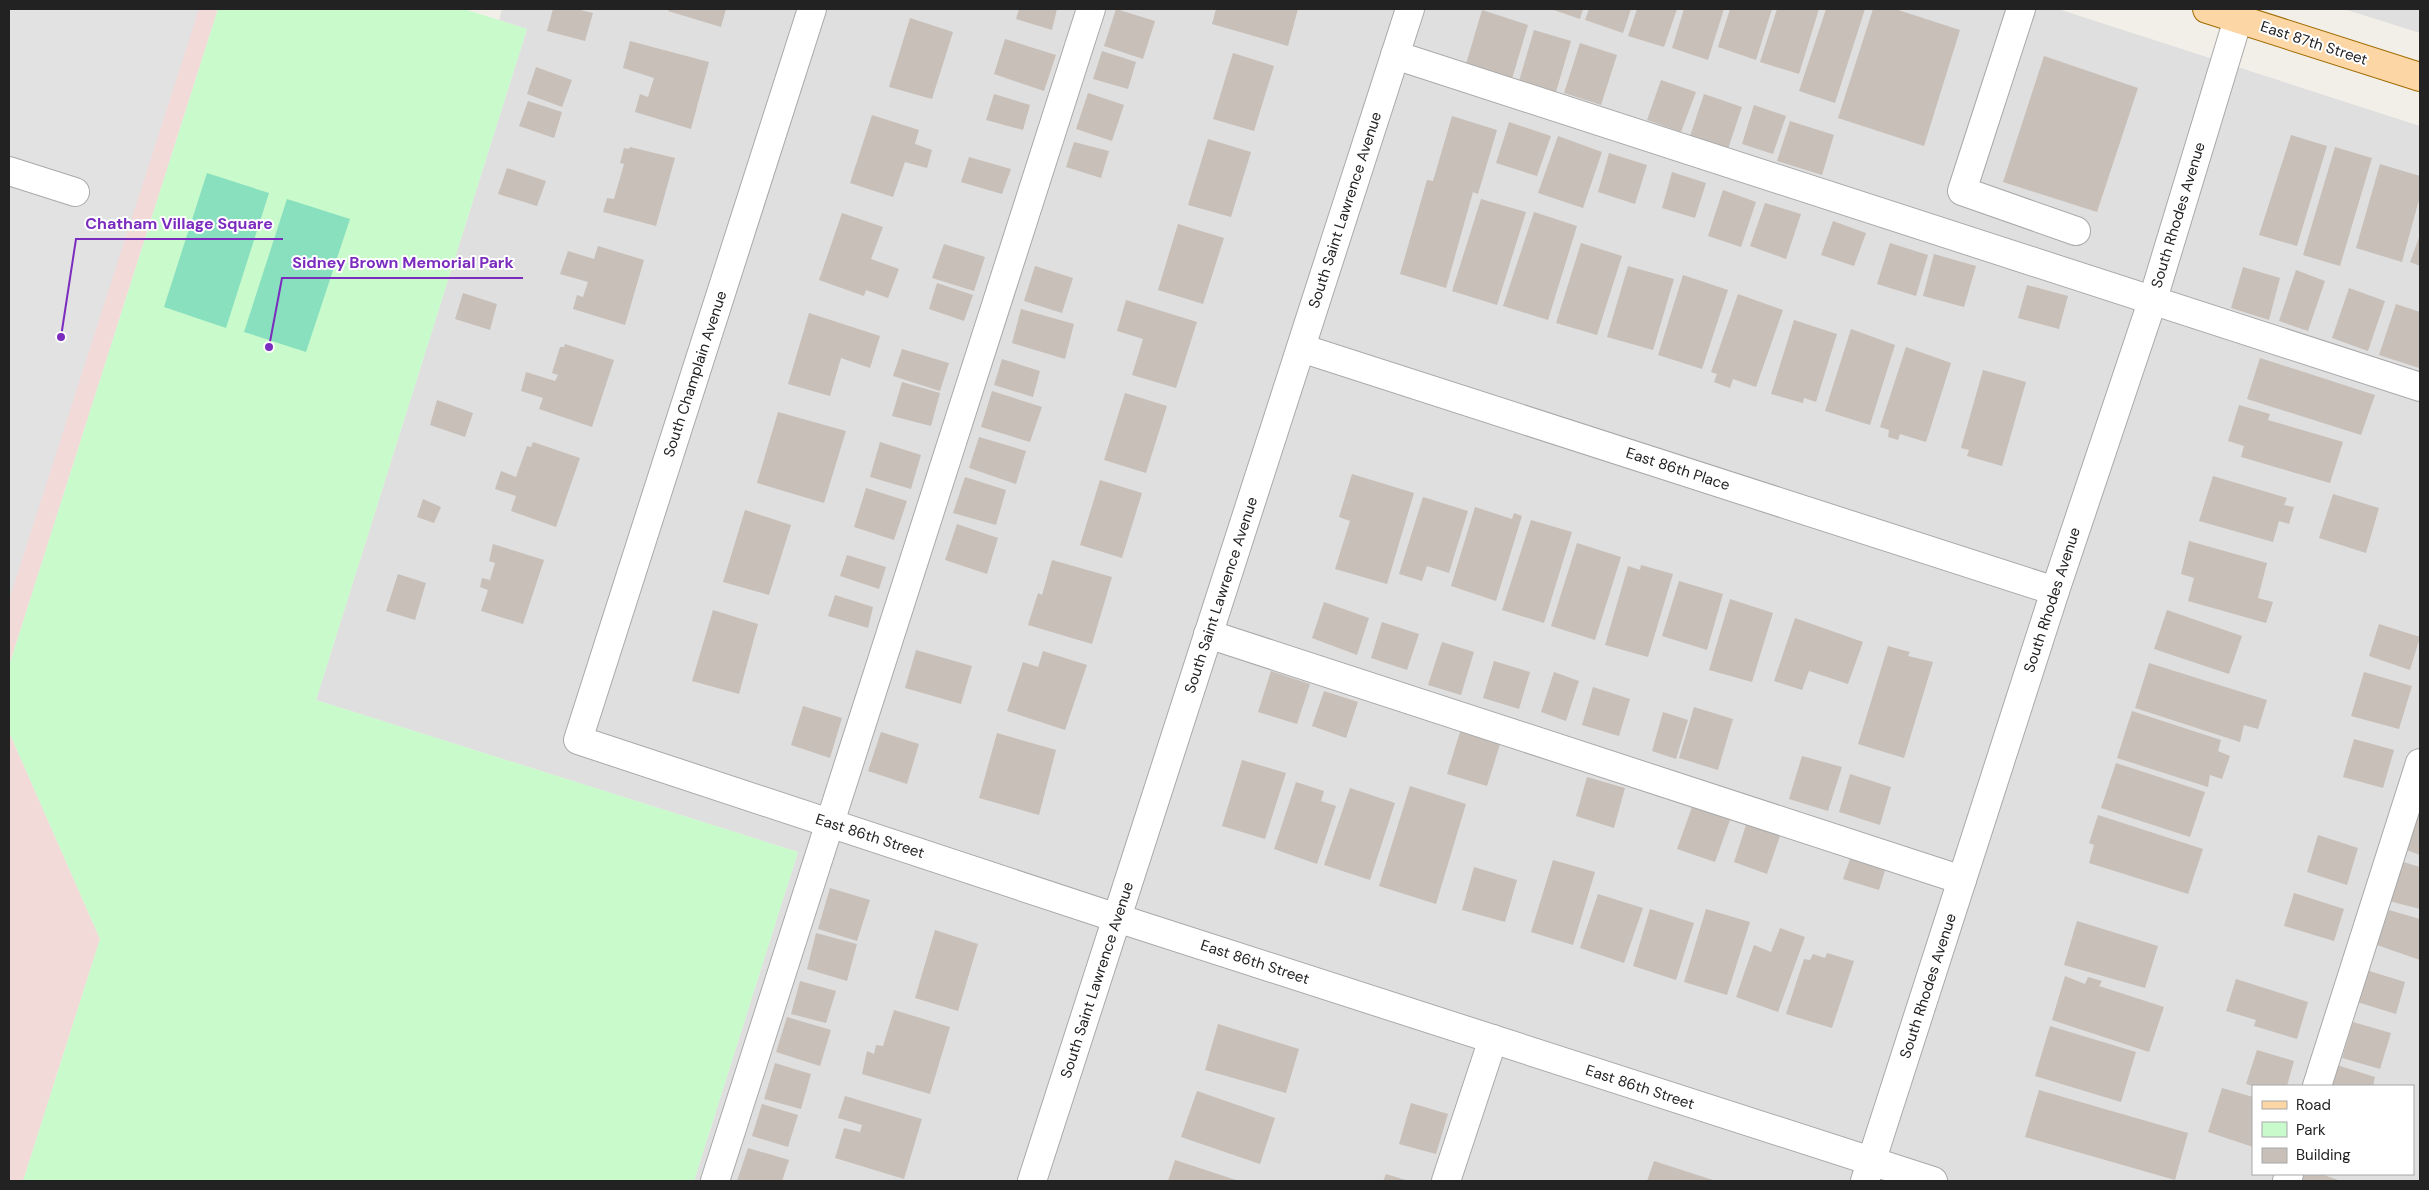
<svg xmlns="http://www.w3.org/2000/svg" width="2429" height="1190" font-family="'DM Sans',sans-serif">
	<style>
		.residential { fill: #e0dfdf; fill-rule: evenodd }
		.commercial { fill: #f2dad9 }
		.park { fill: #c8facc }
		.pitch { fill: #88e0be }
		.parking { fill: #e2e2e2 }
		.building { fill: #c7bfb8 }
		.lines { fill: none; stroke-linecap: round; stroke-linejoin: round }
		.minor-casing { stroke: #a9a9a9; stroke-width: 30 }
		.major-casing { stroke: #a06b00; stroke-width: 30 }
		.minor { stroke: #fff; stroke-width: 28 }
		.major { stroke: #fcd6a4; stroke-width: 28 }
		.labels { text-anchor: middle; stroke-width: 4; stroke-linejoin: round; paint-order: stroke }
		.street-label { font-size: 15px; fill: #222; stroke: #fff }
		.leader { fill: none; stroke: #7b2cbf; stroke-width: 2 }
		.callout-dot { fill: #7b2cbf; stroke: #fff; stroke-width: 2 }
		.callout-label { font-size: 16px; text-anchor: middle; font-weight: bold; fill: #7b2cbf; stroke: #fff; stroke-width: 4; stroke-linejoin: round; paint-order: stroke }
	</style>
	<rect width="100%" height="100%" fill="#f2efe9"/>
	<g class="residential">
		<path d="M502 9H2058L2420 126V1181H694L798 852 316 700 527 29 499 20ZM2253 1086H2413V1174H2253Z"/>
		<path d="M2344 9H2420V33Z"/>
	</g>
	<g class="commercial">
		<path d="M9 9H218L9 666Z"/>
		<path d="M9 732 100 939 23 1181H9Z"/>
	</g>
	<path class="park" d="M218 9H464L527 29 316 700 798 852 694 1181H23L100 939 9 732V666Z"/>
	<g class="pitch">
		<path d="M207 173 269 193 226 328 164 307Z"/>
		<path d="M287 199 350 219 306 352 244 332Z"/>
	</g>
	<path class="parking" d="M9 9H199L9 600Z"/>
	<g class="building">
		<path d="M553 9H576L593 13 585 41 547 31Z"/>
		<path d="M669 9H726L721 27 668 11Z"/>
		<path d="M1019 9H1057L1052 30 1016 19Z"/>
		<path d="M1116 9 1155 21 1143 59 1104 46Z"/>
		<path d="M1216 9H1298L1288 46 1212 24Z"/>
		<path d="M1551 9H1583L1580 19Z"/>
		<path d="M1589 9H1631L1623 33 1585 20Z"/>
		<path d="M1637 9H1677L1664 47 1628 36Z"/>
		<path d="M1684 9H1724L1708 60 1672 48Z"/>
		<path d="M1730 9H1772L1756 60 1718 47Z"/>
		<path d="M1777 9H1819L1799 74 1760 62Z"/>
		<path d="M1826 9H1865L1835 103 1799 91Z"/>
		<path d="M1873 9H1895L1960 30 1924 146 1838 118Z"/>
		<path d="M1482 10 1528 25 1512 79 1466 64Z"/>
		<path d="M910 18 953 32 932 99 889 87Z"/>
		<path d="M1534 30 1571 41 1556 92 1519 81Z"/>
		<path d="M1005 39 1056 55 1044 91 994 74Z"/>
		<path d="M630 41 709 62 691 129 635 112 640 94 648 97 654 78 623 68Z"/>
		<path d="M1580 43 1617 55 1601 105 1564 93Z"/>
		<path d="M1102 51 1136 62 1128 89 1093 79Z"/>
		<path d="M1233 53 1274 66 1254 131 1213 119Z"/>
		<path d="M2044 56 2138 88 2097 212 2003 182Z"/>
		<path d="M536 67 572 80 562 107 527 94Z"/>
		<path d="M1661 80 1696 92 1681 132 1647 120Z"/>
		<path d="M1088 93 1124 105 1112 141 1076 129Z"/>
		<path d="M994 94 1030 105 1023 130 986 120Z"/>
		<path d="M1704 94 1742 107 1728 149 1690 136Z"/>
		<path d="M528 101 562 112 554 138 519 126Z"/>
		<path d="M1754 105 1786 116 1773 154 1742 144Z"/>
		<path d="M872 115 919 130 915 144 932 150 927 168 905 162 893 197 850 183Z"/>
		<path d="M1452 116 1497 130 1478 194 1473 192 1446 288 1400 274 1427 180 1433 181Z"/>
		<path d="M1790 121 1834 135 1822 175 1777 161Z"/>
		<path d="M1509 122 1551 136 1537 176 1496 163Z"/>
		<path d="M2291 135 2327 146 2297 246 2259 235Z"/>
		<path d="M1558 136 1602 152 1583 208 1538 193Z"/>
		<path d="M1208 139 1251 152 1231 217 1188 205Z"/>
		<path d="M1074 142 1109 151 1101 178 1066 167Z"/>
		<path d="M630 147 675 158 656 226 603 212 607 198 614 199 624 164 620 163 624 148 629 149Z"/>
		<path d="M2335 147 2372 158 2340 266 2303 255Z"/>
		<path d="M1609 153 1647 165 1635 204 1598 192Z"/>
		<path d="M969 157 1011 169 1002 194 961 182Z"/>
		<path d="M2380 164 2420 176V196L2402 262 2356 248Z"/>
		<path d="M507 168 546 181 537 206 498 194Z"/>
		<path d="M1672 172 1706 183 1695 218 1662 208Z"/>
		<path d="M1723 190 1756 202 1741 247 1708 236Z"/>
		<path d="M1481 199 1526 212 1497 305 1452 291Z"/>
		<path d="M1765 203 1801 214 1786 259 1750 246Z"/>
		<path d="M1534 212 1577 226 1548 320 1503 306Z"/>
		<path d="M842 213 883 227 871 259 899 269 888 298 866 290 864 296 819 280Z"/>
		<path d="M1833 221 1866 233 1854 266 1821 255Z"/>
		<path d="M1178 224 1224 238 1203 304 1158 290Z"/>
		<path d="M2420 235V266L2410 262Z"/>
		<path d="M1581 243 1622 256 1597 335 1556 323Z"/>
		<path d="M1890 243 1928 255 1916 296 1877 284Z"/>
		<path d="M944 244 985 257 974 291 932 278Z"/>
		<path d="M598 246 644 260 625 325 573 309 577 295 583 297 588 282 560 274 568 251 594 259Z"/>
		<path d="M1934 254 1976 266 1964 307 1923 296Z"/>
		<path d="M1035 266 1073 278 1062 313 1024 301Z"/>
		<path d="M1628 266 1674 279 1653 350 1607 337Z"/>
		<path d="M2243 267 2280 278 2269 320 2231 308Z"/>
		<path d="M2296 270 2325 281 2308 331 2279 321Z"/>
		<path d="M1683 275 1728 290 1702 369 1658 355Z"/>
		<path d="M937 283 973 295 964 321 929 309Z"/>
		<path d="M2027 285 2068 296 2059 329 2018 318Z"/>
		<path d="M2349 288 2385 301 2368 351 2332 338Z"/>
		<path d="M463 293 497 304 490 330 455 319Z"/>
		<path d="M1738 294 1783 310 1756 387 1733 379 1730 388 1714 382 1717 374 1711 372Z"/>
		<path d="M1126 300 1197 322 1176 388 1132 375 1143 339 1117 331Z"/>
		<path d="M2396 304 2420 312 2419 368 2379 355Z"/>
		<path d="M1021 309 1074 324 1065 359 1012 343Z"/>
		<path d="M809 313 880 336 870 368 841 358 830 396 788 384Z"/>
		<path d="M1794 320 1837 334 1816 402 1804 398 1803 403 1771 394Z"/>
		<path d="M1851 329 1895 345 1870 425 1825 411Z"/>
		<path d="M565 344 614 360 592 427 539 409 543 398 521 391 526 372 555 381 558 375 552 373 560 347H564Z"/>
		<path d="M1906 347 1951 363 1926 442 1900 434 1898 440 1888 437 1889 430 1880 427Z"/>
		<path d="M902 349 949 363 940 391 893 376Z"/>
		<path d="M2260 358 2375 395 2361 435 2247 399Z"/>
		<path d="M1002 359 1040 371 1033 397 994 385Z"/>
		<path d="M1983 370 2026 382 2002 466 1967 456 1969 450 1961 448Z"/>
		<path d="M902 382 940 393 931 426 892 416Z"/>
		<path d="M992 391 1042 407 1030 442 981 427Z"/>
		<path d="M1125 393 1167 406 1146 473 1104 460Z"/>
		<path d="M437 400 473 413 465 437 430 425Z"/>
		<path d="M2239 405 2270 414 2268 420 2343 442 2330 483 2241 457 2244 446 2228 441Z"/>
		<path d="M778 412 846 431 824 503 757 483Z"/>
		<path d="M979 437 1026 451 1016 484 969 468Z"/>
		<path d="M533 442 580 458 556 527 511 511 516 496 495 489 501 471 516 477 527 446 531 447Z"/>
		<path d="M880 442 921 455 911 489 870 477Z"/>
		<path d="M1352 474 1414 493 1387 584 1335 569 1350 521 1339 517Z"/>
		<path d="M2213 476 2287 498 2284 505 2294 507 2289 524 2279 521 2273 542 2199 521Z"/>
		<path d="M965 477 1006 490 996 525 953 513Z"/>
		<path d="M1100 480 1142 493 1122 558 1080 545Z"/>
		<path d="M866 488 907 501 894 540 854 527Z"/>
		<path d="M2333 494 2379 508 2366 553 2319 538Z"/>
		<path d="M1423 497 1468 511 1449 573 1427 566 1422 581 1399 574Z"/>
		<path d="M423 499 441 507 434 523 417 517Z"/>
		<path d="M1475 507 1512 519 1514 513 1522 516 1496 601 1451 586Z"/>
		<path d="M745 510 791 525 769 595 723 582Z"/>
		<path d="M1531 520 1572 532 1544 623 1502 610Z"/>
		<path d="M957 524 998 538 987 574 945 560Z"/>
		<path d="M2189 541 2267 563 2258 598 2273 602 2266 623 2188 601 2194 578 2181 574Z"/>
		<path d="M1577 543 1621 557 1595 640 1551 626Z"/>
		<path d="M493 544 544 560 523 624 481 611 488 590 480 587 482 578 490 580 495 563 489 561Z"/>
		<path d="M847 555 886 567 879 589 840 576Z"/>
		<path d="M1052 560 1112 577 1092 644 1028 625 1038 593 1042 595Z"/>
		<path d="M1641 565 1673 574 1648 657 1605 645 1628 566 1640 570Z"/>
		<path d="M398 574 426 583 415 620 386 611Z"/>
		<path d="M1679 581 1723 594 1707 650 1662 636Z"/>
		<path d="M835 595 873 607 868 628 828 616Z"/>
		<path d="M1730 599 1773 613 1752 682 1709 670Z"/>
		<path d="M1324 602 1369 618 1357 655 1312 638Z"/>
		<path d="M713 610 758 624 739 694 692 681Z"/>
		<path d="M2167 610 2242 636 2229 674 2154 649Z"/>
		<path d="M1795 618 1863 642 1848 684 1809 671 1802 690 1774 681Z"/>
		<path d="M1382 622 1419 634 1407 670 1371 658Z"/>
		<path d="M2379 624 2420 637 2410 670 2369 656Z"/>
		<path d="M1442 642 1474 652 1461 695 1428 685Z"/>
		<path d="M1888 646 1910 652 1908 656 1933 662 1904 758 1858 744Z"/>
		<path d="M916 650 972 666 961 704 905 688Z"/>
		<path d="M1043 651 1087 665 1065 730 1007 711 1023 662 1038 667Z"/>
		<path d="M1494 661 1530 672 1519 709 1483 698Z"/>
		<path d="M2149 663 2267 700 2258 729 2244 725 2240 742 2135 708Z"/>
		<path d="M1271 671 1310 684 1297 724 1258 712Z"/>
		<path d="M1554 672 1579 681 1566 721 1541 712Z"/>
		<path d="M2364 672 2412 686 2399 729 2351 716Z"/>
		<path d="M1593 687 1630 699 1619 736 1582 725Z"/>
		<path d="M1324 691 1358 702 1346 738 1312 726Z"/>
		<path d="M803 706 842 718 830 758 791 745Z"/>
		<path d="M1694 707 1733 719 1718 770 1679 758Z"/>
		<path d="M2132 711 2221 740 2218 751 2230 756 2222 779 2210 775 2208 787 2117 758Z"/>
		<path d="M1663 712 1688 720 1676 759 1652 751Z"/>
		<path d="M1461 729 1501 741 1487 786 1447 774Z"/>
		<path d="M881 732 919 744 907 784 868 771Z"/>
		<path d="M997 733 1056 750 1039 815 979 798Z"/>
		<path d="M2354 739 2394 750 2383 788 2343 777Z"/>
		<path d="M1802 756 1842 767 1828 811 1789 799Z"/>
		<path d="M1242 760 1286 773 1265 839 1222 826Z"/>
		<path d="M2116 763 2205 792 2190 837 2101 808Z"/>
		<path d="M1850 774 1891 787 1880 825 1839 812Z"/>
		<path d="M1587 777 1625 788 1614 828 1576 816Z"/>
		<path d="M1296 782 1324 791 1321 801 1336 806 1317 864 1274 849Z"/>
		<path d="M1410 786 1466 804 1436 904 1379 886Z"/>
		<path d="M1350 788 1395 803 1370 880 1324 865Z"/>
		<path d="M1692 807 1730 820 1715 862 1677 849Z"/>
		<path d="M2419 812 2420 813V855L2406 850Z"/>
		<path d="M2098 815 2203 849 2188 894 2089 863 2094 845 2089 843Z"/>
		<path d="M1746 825 1780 836 1767 874 1734 862Z"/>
		<path d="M2318 835 2358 848 2347 885 2307 872Z"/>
		<path d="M1852 853 1887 864 1879 890 1843 879Z"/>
		<path d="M1553 860 1595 872 1573 945 1531 932Z"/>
		<path d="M2400 861 2420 867V909L2389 901Z"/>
		<path d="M1474 867 1517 880 1505 922 1462 910Z"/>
		<path d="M830 888 870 900 857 941 818 929Z"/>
		<path d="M2294 893 2344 909 2334 941 2284 926Z"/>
		<path d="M1598 894 1643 908 1624 963 1580 948Z"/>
		<path d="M1650 909 1694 923 1676 980 1633 966Z"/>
		<path d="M1706 909 1750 922 1727 995 1684 982Z"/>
		<path d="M2389 910 2420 919V960L2377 945Z"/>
		<path d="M2077 921 2158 946 2145 988 2064 965Z"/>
		<path d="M1780 928 1805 937 1778 1012 1736 997 1754 945 1771 952Z"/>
		<path d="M935 930 978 944 958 1011 915 998Z"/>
		<path d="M816 933 857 944 847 981 807 969Z"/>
		<path d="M1827 953 1854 961 1832 1028 1786 1014 1804 959 1810 960 1813 954 1825 958Z"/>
		<path d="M2366 970 2405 982 2396 1014 2357 1002Z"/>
		<path d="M2065 976 2085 984 2088 977 2102 981 2099 986 2164 1007 2149 1052 2052 1020Z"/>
		<path d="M2236 979 2308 1002 2297 1039 2254 1026 2256 1020 2226 1011Z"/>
		<path d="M800 981 836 991 826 1023 791 1014Z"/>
		<path d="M894 1010 950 1027 930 1094 862 1074 867 1051 874 1054 876 1045 883 1046Z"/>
		<path d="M787 1017 831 1030 820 1066 776 1052Z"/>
		<path d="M2353 1022 2391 1033 2380 1069 2342 1058Z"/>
		<path d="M1218 1024 1299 1049 1286 1093 1205 1070Z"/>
		<path d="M2050 1026 2136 1052 2121 1102 2035 1076Z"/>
		<path d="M2257 1050 2294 1061 2287 1086H2253L2246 1084Z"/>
		<path d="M775 1063 811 1074 801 1109 764 1099Z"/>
		<path d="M2337 1065 2375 1077 2373 1086H2331Z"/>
		<path d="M2222 1088 2253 1097V1147L2208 1132Z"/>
		<path d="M2039 1090 2188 1133 2175 1180 2025 1137Z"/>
		<path d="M1197 1091 1275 1118 1260 1164 1181 1137Z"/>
		<path d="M845 1096 922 1119 904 1179 835 1158 844 1128 860 1132 862 1125 838 1118Z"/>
		<path d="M1411 1103 1448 1114 1436 1154 1399 1144Z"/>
		<path d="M762 1104 798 1115 788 1147 752 1136Z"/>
		<path d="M748 1148 789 1160 782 1181H737Z"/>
		<path d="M1175 1160 1239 1181H1168Z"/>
		<path d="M1654 1161 1716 1181H1647Z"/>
		<path d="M1386 1174 1409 1181H1383Z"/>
		<path d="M2303 1174H2321L2338 1180 2300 1181Z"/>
	</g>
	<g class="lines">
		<defs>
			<g id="minor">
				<path d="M812 9 578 740 1117 918 1933 1181"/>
				<path d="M2021 9 1962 191 2076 231"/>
				<path d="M1395 55 2420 387"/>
				<path d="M9 171 75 192"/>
				<path d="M1301 348 2055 591"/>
				<path d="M1208 634 1962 880"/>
				<path d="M2317 1086 2420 763"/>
				<path d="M715 1181 1091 9"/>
				<path d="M1032 1181 1410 9"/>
				<path d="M1446 1181 1493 1039"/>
				<path d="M1865 1181 2055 591 2153 299 2238 19"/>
				<path d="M2287 1181 2289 1174"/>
			</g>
			<path id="major" d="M2207 9 2420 77"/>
		</defs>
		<use href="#minor" class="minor-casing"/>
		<use href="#major" class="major-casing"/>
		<use href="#minor" class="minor"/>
		<use href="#major" class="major"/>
	</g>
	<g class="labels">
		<g class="street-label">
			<text transform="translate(2314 43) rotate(18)" y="5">East 87th Street</text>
			<text transform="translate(1345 210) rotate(-72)" y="5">South Saint Lawrence Avenue</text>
			<text transform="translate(2178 215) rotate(-73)" y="5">South Rhodes Avenue</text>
			<text transform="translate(695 374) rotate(-72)" y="5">South Champlain Avenue</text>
			<text transform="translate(1678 469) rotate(18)" y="5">East 86th Place</text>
			<text transform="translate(1221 595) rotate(-72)" y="5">South Saint Lawrence Avenue</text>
			<text transform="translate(2052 600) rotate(-72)" y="5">South Rhodes Avenue</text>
			<text transform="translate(870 836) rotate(18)" y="5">East 86th Street</text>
			<text transform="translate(1255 962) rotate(18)" y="5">East 86th Street</text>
			<text transform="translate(1097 980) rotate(-72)" y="5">South Saint Lawrence Avenue</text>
			<text transform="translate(1928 986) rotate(-72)" y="5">South Rhodes Avenue</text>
			<text transform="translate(1640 1087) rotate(18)" y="5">East 86th Street</text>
		</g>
	</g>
	<path class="leader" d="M61 337L76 239H283M269 347L282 278H523"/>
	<g class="callout-dot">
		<circle cx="61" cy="337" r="5"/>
		<circle cx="269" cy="347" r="5"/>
	</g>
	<g class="callout-label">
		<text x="179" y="229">Chatham Village Square</text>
		<text x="403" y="268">Sidney Brown Memorial Park</text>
	</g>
	<rect width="2429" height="1190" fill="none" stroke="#222222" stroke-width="20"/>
	<rect x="2252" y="1085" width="162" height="90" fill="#ffffff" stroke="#a7a7a7"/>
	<rect x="2262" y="1101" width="25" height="8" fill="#fcd6a4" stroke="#a7a7a7"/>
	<text x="2296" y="1110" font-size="15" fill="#222222">Road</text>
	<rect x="2262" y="1122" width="25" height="15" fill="#c8facc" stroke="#a7a7a7"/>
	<text x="2296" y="1135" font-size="15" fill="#222222">Park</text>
	<rect x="2262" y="1148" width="25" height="15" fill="#c7bfb8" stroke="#a7a7a7"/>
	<text x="2296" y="1160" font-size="15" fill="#222222">Building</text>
</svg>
